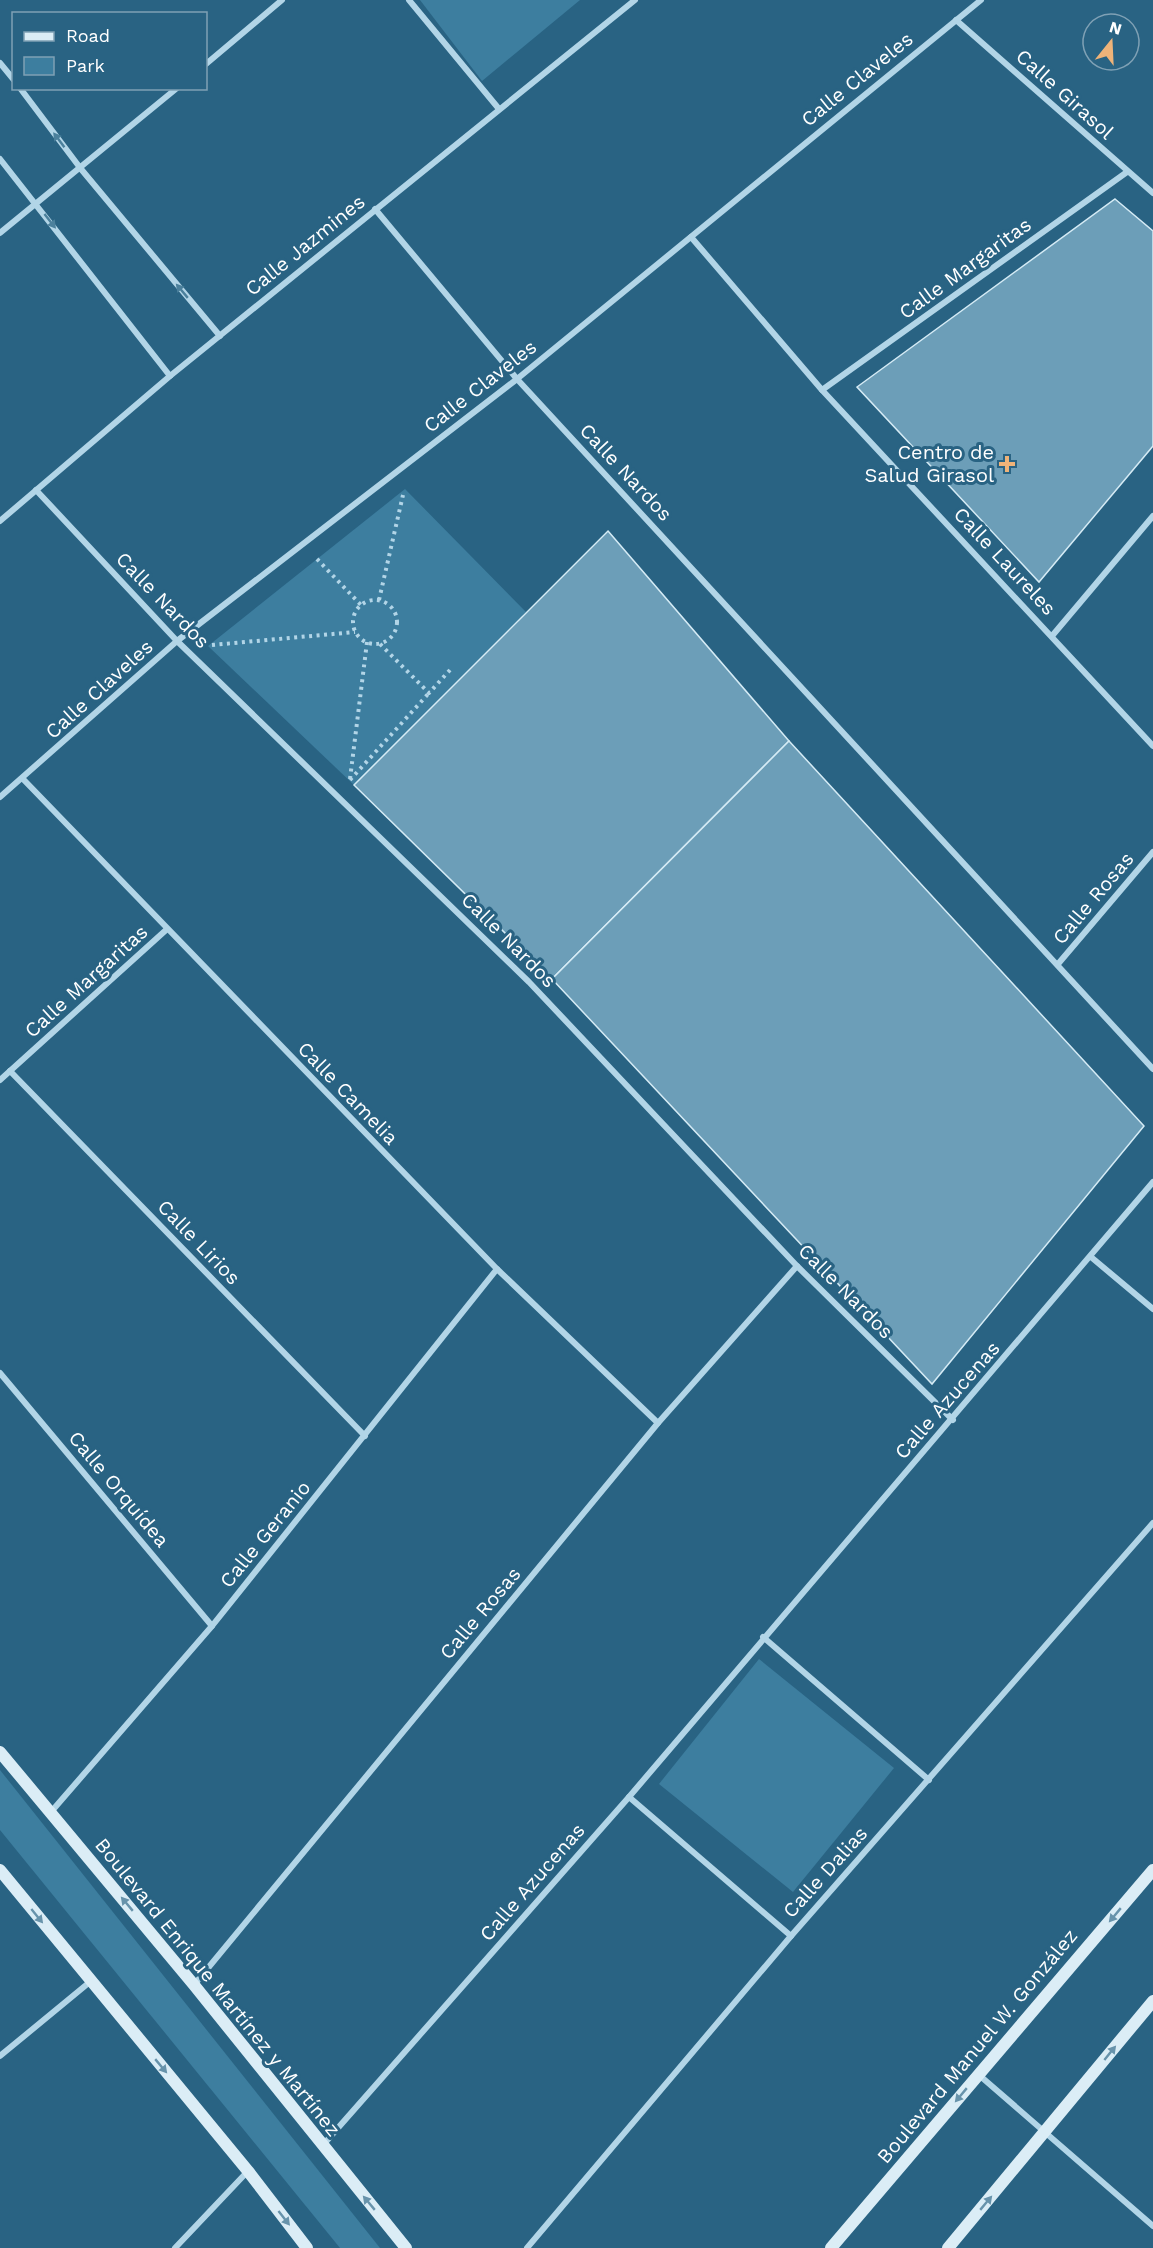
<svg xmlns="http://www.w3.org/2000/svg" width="1153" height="2248" font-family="'Work Sans',sans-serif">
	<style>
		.green { fill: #3d7e9f }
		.building { fill: #6c9eb8; stroke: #d5ebf5; stroke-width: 1.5 }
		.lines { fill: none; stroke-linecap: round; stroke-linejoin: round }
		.path { stroke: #b2d5e7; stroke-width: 4; stroke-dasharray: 3 4.5; stroke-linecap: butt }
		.street { stroke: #b2d5e7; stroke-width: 6 }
		.secondary { stroke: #dbedf6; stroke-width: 12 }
		.oneway { fill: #4b809c }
		.oneway2 { fill: #6793ab }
		.poi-dot { fill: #eeb379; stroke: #296383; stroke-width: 2 }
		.labels { text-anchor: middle; stroke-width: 6; stroke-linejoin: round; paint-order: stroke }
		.street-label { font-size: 20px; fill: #fff; stroke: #296383 }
		.poi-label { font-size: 20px; fill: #fff; stroke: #296383; text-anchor: end }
	</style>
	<rect width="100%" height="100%" fill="#296383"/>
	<g class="green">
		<path d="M420 0H580L482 81Z"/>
		<path d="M405 489 526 612 354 785 208 646Z"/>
		<path d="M759 1659 894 1768 793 1892 659 1784Z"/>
		<path d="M0 1770 380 2248H340L0 1830Z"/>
	</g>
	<g class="building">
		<path d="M1115 199 1153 231V446L1039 582 857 387Z"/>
		<path d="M608 531 789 741 552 979 354 785Z"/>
		<path d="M789 741 1144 1126 932 1384 552 979Z"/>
	</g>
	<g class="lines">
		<g class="path">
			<path d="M317 559 361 605"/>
			<circle cx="375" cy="622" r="22"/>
			<path d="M379 600 403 495"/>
			<path d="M380 644 429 693 450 670"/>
			<path d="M212 645 355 632"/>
			<path d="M350 779 367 642"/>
			<path d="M350 780 429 693"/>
		</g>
		<g class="street">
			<path d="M409 0 499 109"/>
			<path d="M956 20 1153 193"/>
			<path d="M0 63 14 80"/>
			<path d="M206 64 282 0"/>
			<path d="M20 88 81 169 220 336"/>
			<path d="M0 159 170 376"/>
			<path d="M375 209 517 379 1153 1069"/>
			<path d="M0 233 177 88"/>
			<path d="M691 237 822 390 1153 746"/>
			<path d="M822 390 1127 172"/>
			<path d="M36 490 177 641 529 982 797 1266 953 1420"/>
			<path d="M0 521 170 376 635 0"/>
			<path d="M1052 636 1153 516"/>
			<path d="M23 779 497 1269 658 1423"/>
			<path d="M0 797 177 641 517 379 981 0"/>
			<path d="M1058 964 1153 852"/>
			<path d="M10 1071 365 1436"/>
			<path d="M0 1080 166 930"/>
			<path d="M1091 1257 1153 1309"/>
			<path d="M0 1373 212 1626"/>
			<path d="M763 1637 929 1780"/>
			<path d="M629 1797 791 1936"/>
			<path d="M51 1812 212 1626 497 1269"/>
			<path d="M194 1985 658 1423 797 1266"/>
			<path d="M0 2056 91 1981"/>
			<path d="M979 2075 1153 2226"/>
			<path d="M323 2145 629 1797 1153 1182"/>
			<path d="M175 2248 248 2171"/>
			<path d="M527 2248 791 1936 1153 1523"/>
		</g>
		<g class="secondary">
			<path d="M0 1752 194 1985 406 2248"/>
			<path d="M0 1870 248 2171 307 2248"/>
			<path d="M831 2248 1153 1870"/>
			<path d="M948 2248 1153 2001"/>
		</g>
	</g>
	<defs><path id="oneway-solid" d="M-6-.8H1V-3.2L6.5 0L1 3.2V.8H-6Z" transform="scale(1.5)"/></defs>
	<g class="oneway">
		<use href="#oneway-solid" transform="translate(59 140) rotate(-127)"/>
		<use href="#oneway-solid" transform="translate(50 221) rotate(52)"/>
		<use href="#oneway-solid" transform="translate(182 291) rotate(-130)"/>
	</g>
	<g class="oneway2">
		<use href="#oneway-solid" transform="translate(127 1904) rotate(-130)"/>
		<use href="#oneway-solid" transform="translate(1115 1915) rotate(130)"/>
		<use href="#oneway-solid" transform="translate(37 1916) rotate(51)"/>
		<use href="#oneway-solid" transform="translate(1110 2053) rotate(-51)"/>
		<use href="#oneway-solid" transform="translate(161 2066) rotate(50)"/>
		<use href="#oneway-solid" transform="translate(961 2095) rotate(130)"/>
		<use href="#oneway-solid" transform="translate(369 2203) rotate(-130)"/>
		<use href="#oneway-solid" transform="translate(986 2203) rotate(-50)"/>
		<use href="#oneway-solid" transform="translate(284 2218) rotate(52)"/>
	</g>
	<path class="poi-dot" d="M1004 455h6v6h6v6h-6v6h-6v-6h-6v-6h6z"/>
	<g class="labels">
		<g class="street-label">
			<text transform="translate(857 79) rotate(-39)" y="7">Calle Claveles</text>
			<text transform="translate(1065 94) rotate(42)" y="7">Calle Girasol</text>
			<text transform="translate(305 245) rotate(-39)" y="7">Calle Jazmines</text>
			<text transform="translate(965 268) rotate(-36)" y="7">Calle Margaritas</text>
			<text transform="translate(480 386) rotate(-38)" y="7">Calle Claveles</text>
			<text transform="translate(626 472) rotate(47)" y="7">Calle Nardos</text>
			<text transform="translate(1005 561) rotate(47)" y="7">Calle Laureles</text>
			<text transform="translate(163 600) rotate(46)" y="7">Calle Nardos</text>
			<text transform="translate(99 689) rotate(-42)" y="7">Calle Claveles</text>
			<text transform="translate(1093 898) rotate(-50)" y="7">Calle Rosas</text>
			<text transform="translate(509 940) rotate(45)" y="7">Calle Nardos</text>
			<text transform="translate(86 981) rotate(-42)" y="7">Calle Margaritas</text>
			<text transform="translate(348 1093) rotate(46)" y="7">Calle Camelia</text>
			<text transform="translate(199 1242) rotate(46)" y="7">Calle Lirios</text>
			<text transform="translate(846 1291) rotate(45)" y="7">Calle Nardos</text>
			<text transform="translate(947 1400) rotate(-49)" y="7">Calle Azucenas</text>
			<text transform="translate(119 1489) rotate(50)" y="7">Calle Orquídea</text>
			<text transform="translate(265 1534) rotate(-51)" y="7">Calle Geranio</text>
			<text transform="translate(480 1613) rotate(-50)" y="7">Calle Rosas</text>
			<text transform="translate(825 1872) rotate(-48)" y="7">Calle Dalias</text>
			<text transform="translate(532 1882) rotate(-49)" y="7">Calle Azucenas</text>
			<text transform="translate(218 1987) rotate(51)" y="7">Boulevard Enrique Martínez y Martínez</text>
			<text transform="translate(977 2046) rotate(-50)" y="7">Boulevard Manuel W. González</text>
		</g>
		<g class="poi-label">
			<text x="994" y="459">Centro de<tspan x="994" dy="23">Salud Girasol</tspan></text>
		</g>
	</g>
	<rect x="12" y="12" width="195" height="78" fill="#296383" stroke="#7fa1b5" stroke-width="1.5"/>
	<rect x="24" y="32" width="30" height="9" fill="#dbedf6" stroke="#7fa1b5" stroke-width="1.5"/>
	<text x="66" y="42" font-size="18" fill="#ffffff">Road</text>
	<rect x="24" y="57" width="30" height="18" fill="#3d7e9f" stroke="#7fa1b5" stroke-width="1.5"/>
	<text x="66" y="72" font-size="18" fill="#ffffff">Park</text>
	<g transform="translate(1111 42) rotate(18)"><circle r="28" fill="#296383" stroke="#7fa1b5" stroke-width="1.5"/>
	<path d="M0-4.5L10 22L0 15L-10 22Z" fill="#eeb379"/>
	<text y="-9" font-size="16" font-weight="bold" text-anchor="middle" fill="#ffffff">N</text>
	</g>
</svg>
